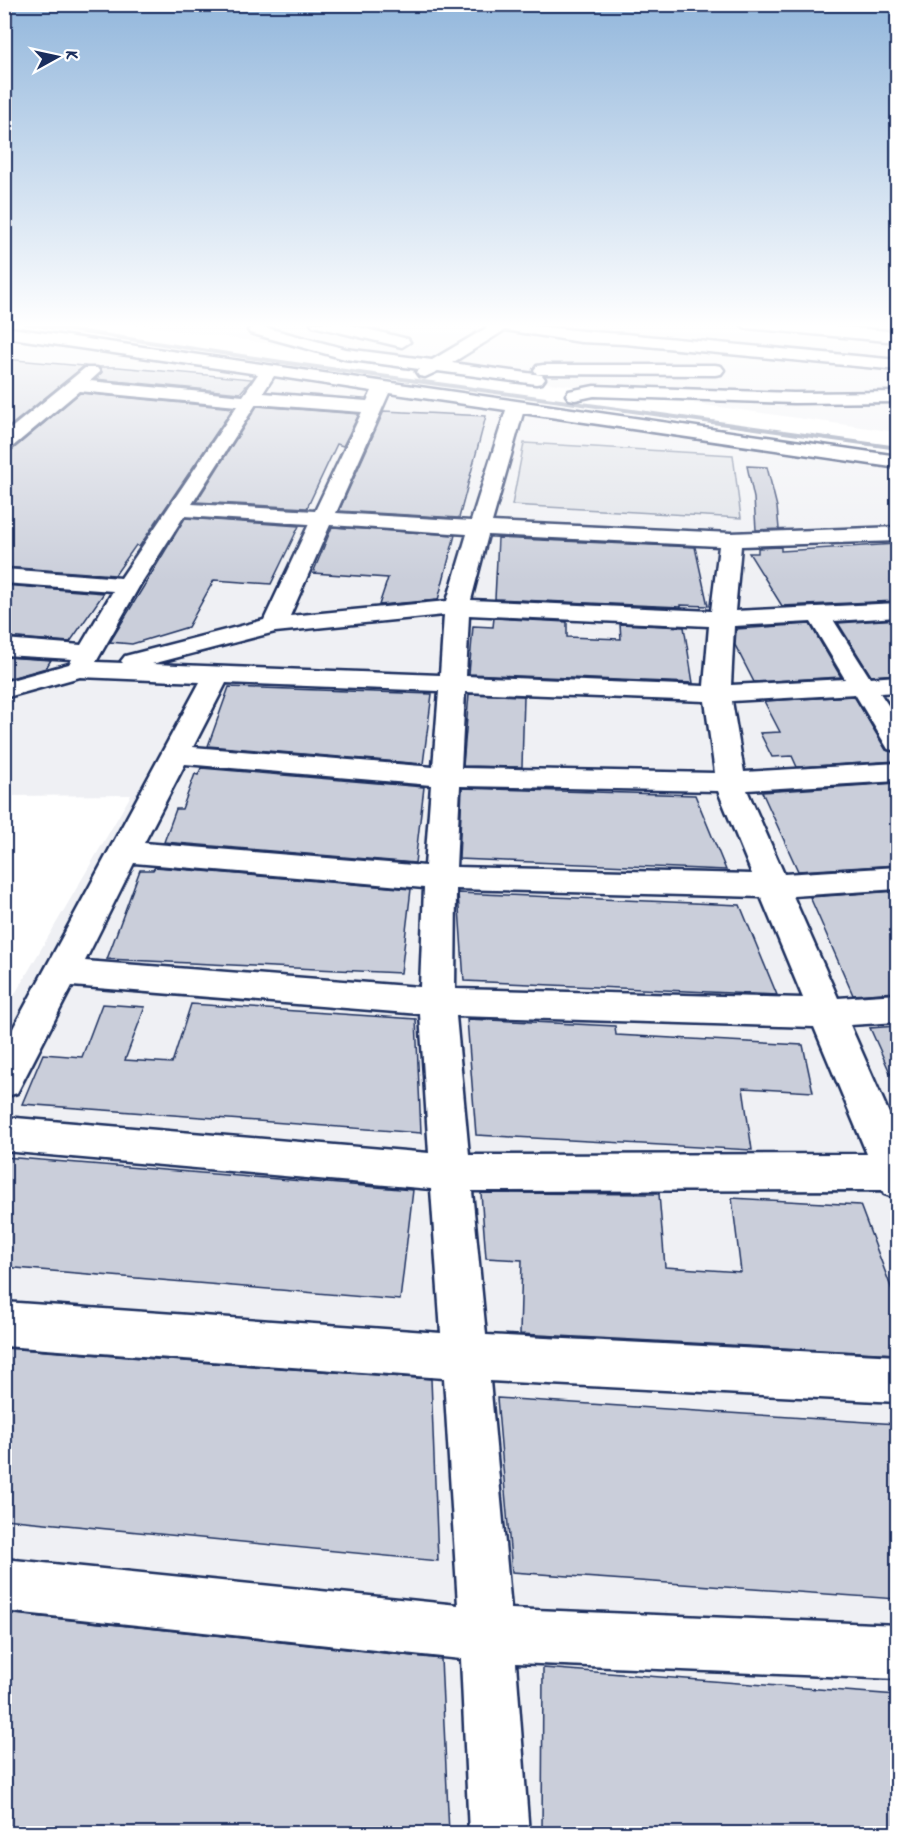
<svg xmlns="http://www.w3.org/2000/svg" width="902" height="1838" font-family="Kalam,sans-serif">
	<style>
		.built { fill: #eff0f4 }
		.green { fill: #dee1e7; stroke: #7c88a2; stroke-width: 1.5 }
		.lines { fill: none; stroke-linecap: round; stroke-linejoin: round }
		.stream { stroke: #77839f; stroke-width: 4 }
		.building { fill: #caceda; stroke: #1b2f5e; stroke-width: 1.5 }
		.minor-casing { stroke: #1b2f5e; stroke-width: 5 }
		.major-casing { stroke: #1b2f5e; stroke-width: 5 }
		.minor { fill: #fff; fill-rule: evenodd }
		.major { fill: #fff; fill-rule: evenodd }
	</style>
	<rect width="100%" height="100%" fill="#fff"/>
	<filter id="ink" filterUnits="userSpaceOnUse"><feTurbulence type="fractalNoise" baseFrequency=".0167" numOctaves="2"/><feDisplacementMap in="SourceGraphic" scale="12" xChannelSelector="R" yChannelSelector="G"/><feConvolveMatrix kernelMatrix="1 2 1 2 8 2 1 2 1" color-interpolation-filters="sRGB"/></filter>
	<g filter="url(#ink)">
		<g class="built">
			<path d="M123 323H897V432Z"/>
			<path d="M4 337 897 454V1833H5V1011L131 795 5 796Z"/>
		</g>
		<path class="green" d="M524 443 733 455 741 518 512 505Z"/>
		<g class="lines">
			<path class="stream" d="M24 323 295 364 898 448"/>
		</g>
		<g class="building">
			<path d="M4 359 84 366 4 431Z"/>
			<path d="M99 367H118L252 379 240 393 95 379 102 372Z"/>
			<path d="M80 393 233 408 139 547 136 545 115 575 4 567V452L12 450Z"/>
			<path d="M257 406 359 414 343 446 337 444 307 508 196 502Z"/>
			<path d="M384 411 486 416 459 518 339 511Z"/>
			<path d="M747 466 767 467 777 507 779 529 756 530 754 498Z"/>
			<path d="M185 518 299 526 271 584 214 580 188 627 132 644 110 642Z"/>
			<path d="M332 527 455 535 438 600 379 605 388 578 313 573Z"/>
			<path d="M498 538 695 547 708 606 681 605V607L495 599Z"/>
			<path d="M897 544V601L782 606 749 553H758V548L781 547V551Z"/>
			<path d="M4 585 104 593 70 642 4 637Z"/>
			<path d="M494 618 567 622V637L621 639 620 624 684 627 693 683 469 674 473 626 493 627Z"/>
			<path d="M897 619V674L871 676 838 623Z"/>
			<path d="M810 624 841 677 754 682 735 645 736 629Z"/>
			<path d="M4 657 51 660 46 668 4 680Z"/>
			<path d="M229 687 432 694 423 764 208 746Z"/>
			<path d="M469 694 524 696 522 767 463 766Z"/>
			<path d="M854 696 886 750 897 753V761L797 767 792 756 772 757 760 733 780 732 764 701Z"/>
			<path d="M201 768 424 787 415 863 164 842 176 809H182L195 774 198 775Z"/>
			<path d="M897 783V865L798 871 762 792Z"/>
			<path d="M462 788 695 795 726 870 459 859Z"/>
			<path d="M155 867 411 889 401 973 107 959 140 870H153Z"/>
			<path d="M897 891V992L853 995 810 897Z"/>
			<path d="M458 893 740 905 777 995 464 981Z"/>
			<path d="M102 1004 145 1007 125 1060 172 1063 191 1004 416 1019 421 1133 22 1104 43 1054 82 1057Z"/>
			<path d="M467 1019 615 1026 616 1035 803 1045 813 1092 743 1088 752 1150 476 1135Z"/>
			<path d="M897 1026V1088L870 1028Z"/>
			<path d="M4 1157 413 1190 400 1300 4 1267Z"/>
			<path d="M481 1193 659 1194 665 1267 741 1272 732 1198 860 1205 897 1303V1354L520 1334 522 1260 486 1258Z"/>
			<path d="M4 1348 431 1379 438 1561 4 1519Z"/>
			<path d="M497 1398 897 1424V1599L512 1572Z"/>
			<path d="M4 1613 441 1659 449 1833H4Z"/>
			<path d="M543 1668 897 1695V1833H542Z"/>
		</g>
		<g class="lines">
			<defs>
				<g id="minor">
					<path d="M311 323H342L408 339 410 342 402 347 313 326Z"/>
					<path d="M482 323C530 323 577 332 625 334L898 360V370L625 344 581 342 505 330 452 363 542 375 545 379 542 383 536 384 438 371 425 377 419 376 416 372 419 369 345 359 250 333 248 330 256 325 346 349 432 360 488 327Z"/>
					<path d="M4 327 898 456V468L523 413 492 522 731 533 898 527V541L741 546 735 611 898 603V617L834 621 870 678 898 676V692L880 693 898 720V751L888 749 855 694 732 701 744 772 898 763V781L747 790 784 874 898 867V889L793 896 838 998 898 994V1022L850 1025 898 1134V1199L884 1194 882 1190 472 1191 486 1335 898 1356V1402L490 1381 511 1609 898 1625V1679L516 1663 529 1834H469L461 1659 4 1611V1559L458 1605 444 1378 4 1346V1302L441 1333 431 1189 4 1151V1117L429 1153 420 1014 72 986 17 1093 4 1097V1045L200 682 80 677 4 698V682L69 664 72 659 4 655V639L81 645 113 591 4 583V569L121 578 237 406 79 391 11 448 4 450V434L85 368H97L100 372 90 381 243 396 258 374 4 337ZM274 376 372 391 367 401 263 393ZM389 393 506 410 471 521 336 513ZM256 404 362 412 315 511 192 504ZM184 516 309 524 264 620 125 656 121 661 123 663 96 662 140 585ZM330 525 467 534 447 601 290 616ZM488 535 719 546 711 611 471 600ZM444 615 440 675 152 664 275 632ZM469 615 709 626 704 686 466 676ZM811 622 845 679 731 685 734 626ZM226 683 439 691 433 767 193 747ZM465 692 705 701 715 773 461 768ZM185 764 431 785 425 866 144 843ZM460 786 718 791 752 874 456 867ZM134 863 424 888 420 987 85 961ZM456 889 761 897 803 998 455 989ZM456 1016 814 1027 867 1154 469 1155Z"/>
					<path d="M543 365H715L721 366 724 370 721 374 715 375 537 374 534 370 537 366Z"/>
					<path d="M594 386 794 393 898 392V402L794 403 594 396 575 400 569 399 566 395 569 391Z"/>
				</g>
				<path id="major" d="M738 323H803L898 332V342L746 328Z"/>
			</defs>
			<use href="#minor" class="minor-casing"/>
			<use href="#major" class="major-casing"/>
			<use href="#minor" class="minor"/>
			<use href="#major" class="major"/>
		</g>
	</g>
	<linearGradient id="sky" x2="0" y2="1"><stop stop-color="#93b7dc"/><stop offset="0.56" stop-color="#fff"/><stop offset="1" stop-color="#fff" stop-opacity="0"/></linearGradient>
	<rect width="902" height="581" fill="url(#sky)"/>
	<rect width="902" height="1838" fill="none" stroke="#fff" stroke-width="24"/>
	<rect x="12" y="12" width="878" height="1814" fill="none" stroke="#1b2f5e" stroke-width="2" filter="url(#ink)"/>
	<g transform="translate(57 57) rotate(82)" stroke="#ffffff" stroke-width="4.5" paint-order="stroke">
	<path d="M0-4.5L10 22L0 15L-10 22Z" fill="#1b2f5e"/>
	<text y="-9" font-size="16" font-weight="bold" text-anchor="middle" fill="#1b2f5e">K</text>
	</g>
</svg>
